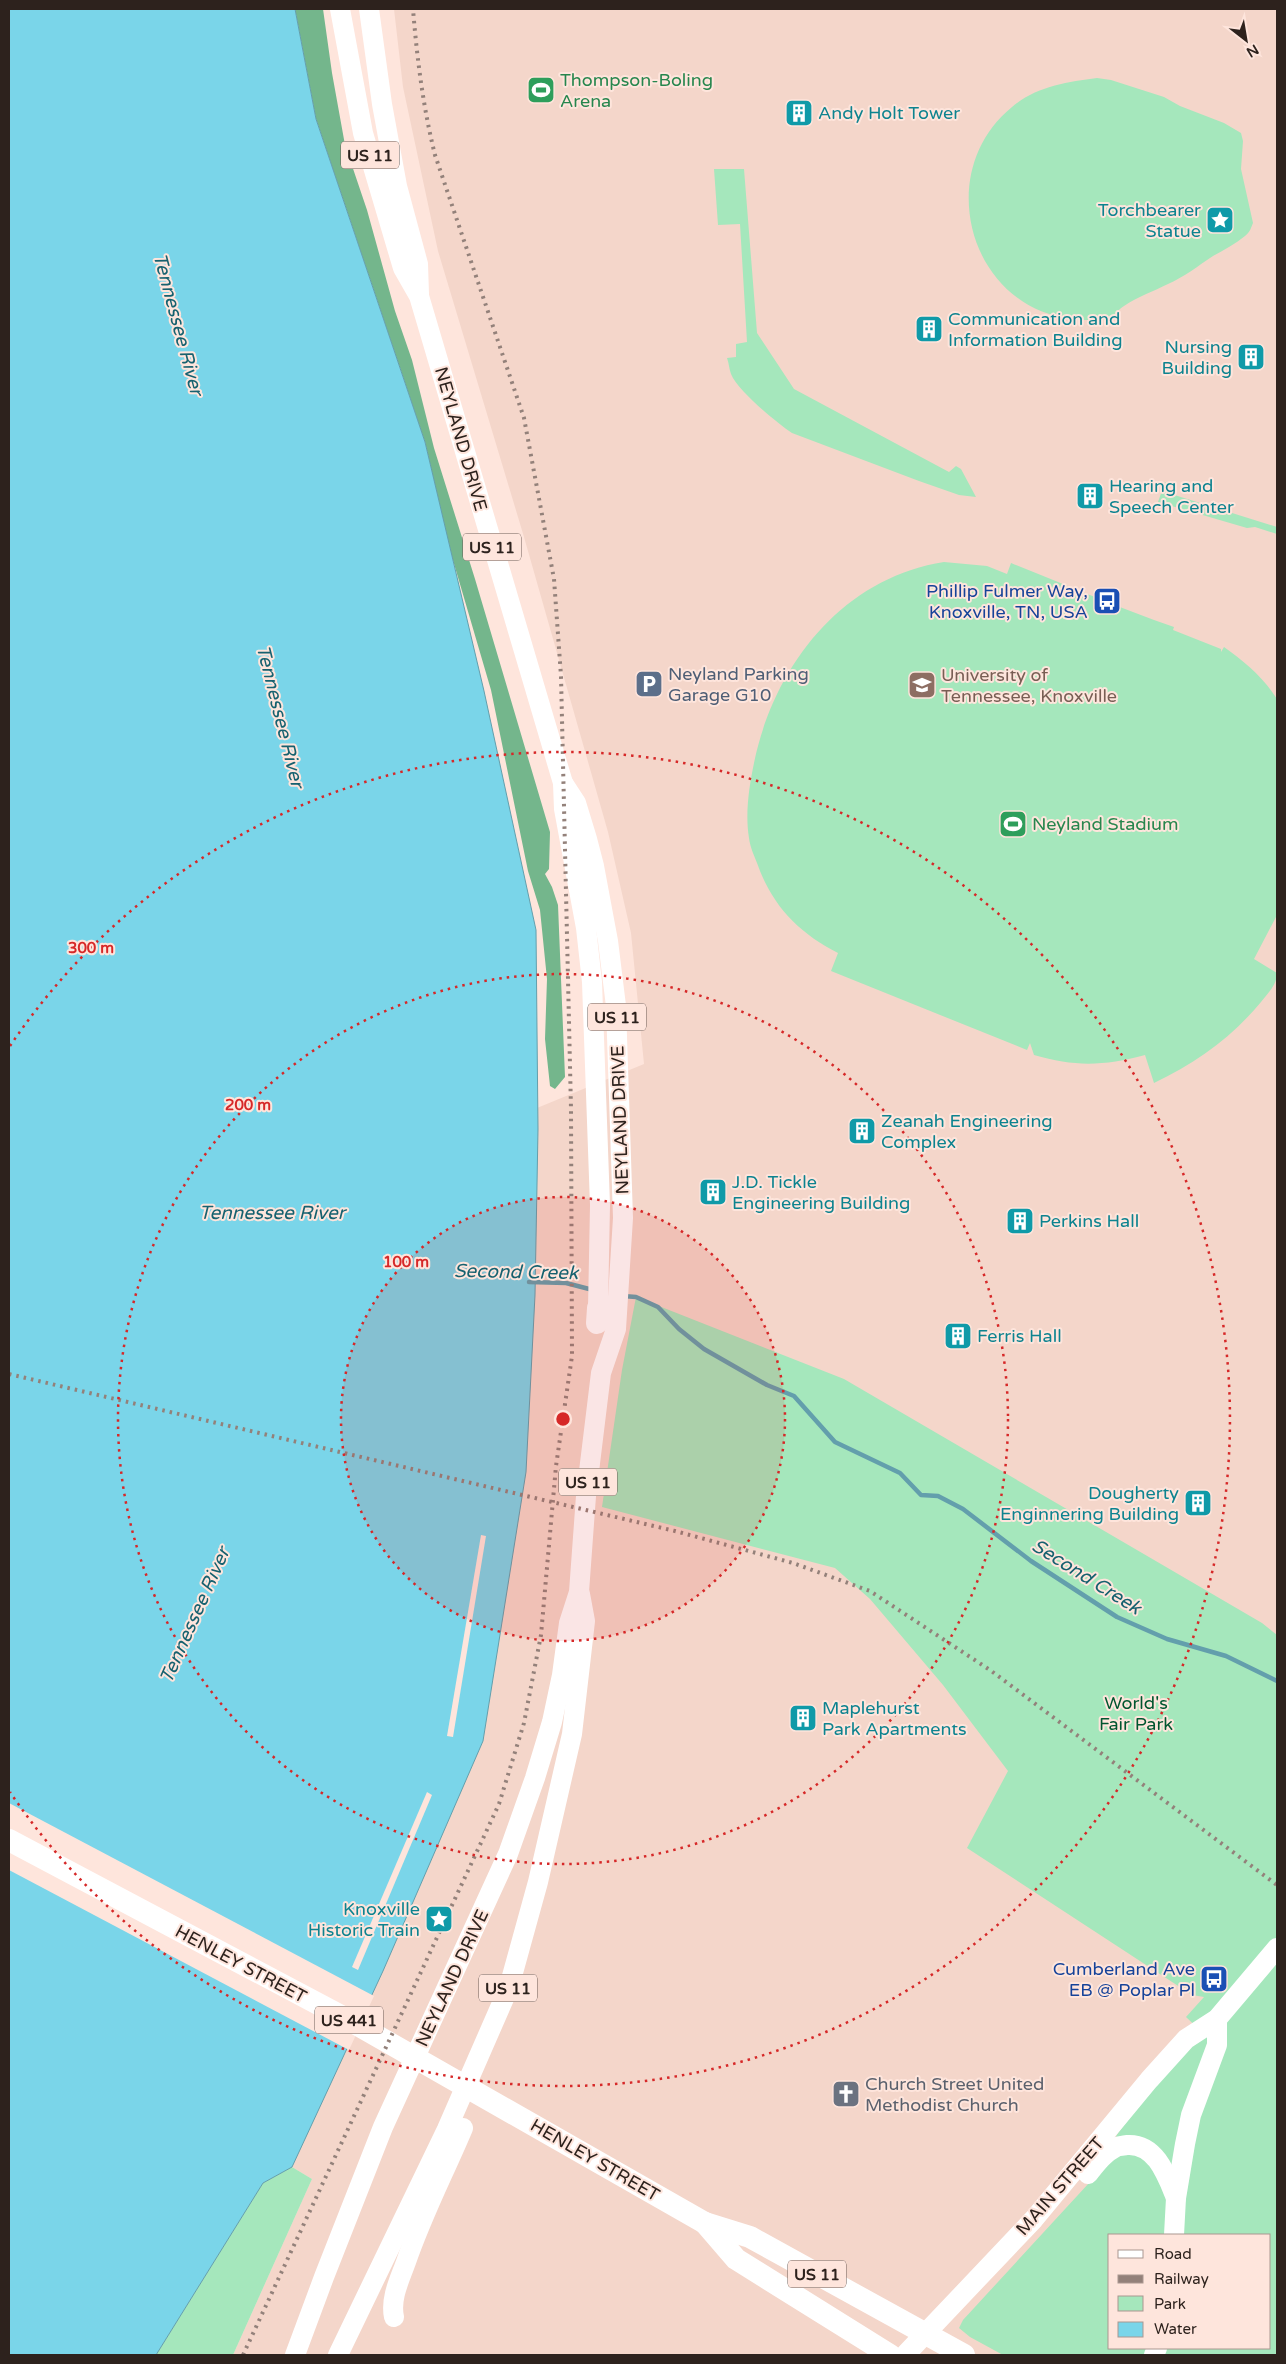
<svg xmlns="http://www.w3.org/2000/svg" width="1286" height="2364" font-family="'Varela Round',sans-serif">
	<style>
		.built { fill: #f4d6ca; fill-rule: evenodd }
		.green { fill: #a5e7bc; fill-rule: evenodd }
		.forest { fill: #74b68c }
		.water { fill: #7ad5e9; stroke: #639fac }
		.pier { fill: #fee5dc }
		.lines { fill: none; stroke-linecap: round; stroke-linejoin: round }
		.stream { stroke: #639fac; stroke-width: 4.5 }
		.major { stroke: #fff; stroke-width: 20 }
		.highway { stroke: #fff; stroke-width: 22 }
		.rail { stroke: #93817a; stroke-width: 4; stroke-dasharray: 2.5 5; stroke-linecap: butt }
		.ring { fill: none; stroke: #d62828; stroke-width: 2.5; stroke-dasharray: 2.5 5 }
		.labels { text-anchor: middle; stroke-width: 4; stroke-linejoin: round; paint-order: stroke }
		.shield { fill: #fee5dc; stroke: #6c5c56; stroke-width: 1 }
		.shield-label { font-size: 16px; font-weight: bold; fill: #2d221d }
		.leisure-label { font-size: 18px; fill: #27864d; stroke: #fee5dc; text-anchor: start }
		.culture-label { font-size: 18px; fill: #0d838f; stroke: #fee5dc; text-anchor: start }
		.street-label { font-size: 18px; fill: #2d221d; stroke: #fee5dc }
		.transit-label { font-size: 18px; fill: #164399; stroke: #fee5dc; text-anchor: end }
		.service-label { font-size: 18px; fill: #4e5e75; stroke: #fee5dc; text-anchor: start }
		.education-label { font-size: 18px; fill: #785e54; stroke: #fee5dc; text-anchor: start }
		.park-label { font-size: 18px; fill: #00562f; stroke: #fee5dc }
		.worship-label { font-size: 18px; fill: #5b616d; stroke: #fee5dc; text-anchor: start }
		.water-label { font-size: 19px; font-style: italic; fill: #16616f; stroke: #fee5dc }
		.centre { fill: #d62828; stroke: #fee5dc; stroke-width: 2.5 }
		.ring-label { font-size: 15px; text-anchor: middle; font-weight: bold; fill: #d62828; stroke: #fee5dc; stroke-width: 4; stroke-linejoin: round; paint-order: stroke }
	</style>
	<rect width="100%" height="100%" fill="#fee5dc"/>
	<path class="built" d="M394 9H1277V2355H233L312 2179 292 2167 531 1255 537 1108 644 1064 631 933 608 832 524 537 438 251 403 87ZM1110 2235H1270V2348H1110Z"/>
	<g class="green">
		<path d="M1097 78 1111 80 1164 97 1180 106 1224 123 1241 133 1243 141 1241 169 1253 223C1251 228 1250 232 1245 236 1235 244 1224 250 1213 256 1198 266 1184 277 1168 284 1154 291 1137 297 1124 306 1119 309 1114 316 1110 318 1104 322 1080 320 1073 319 969 308 932 172 1012 107 1037 86 1067 82 1097 78Z"/>
		<path d="M714 169H744L757 333 794 389 949 472 956 466 961 469 976 497 959 495 919 481 792 433C776 422 738 391 731 374 729 369 729 363 727 358L736 357V344L747 342 740 224 718 225Z"/>
		<path d="M1165 482 1169 485 1168 493 1277 527V534L1255 527 1247 528 1158 502Z"/>
		<path d="M944 562 987 566 1007 574 1011 563C1066 585 1119 608 1174 627L1173 630 1221 649V652L1224 647C1245 662 1263 677 1277 699V915L1254 959 1277 973C1277 985 1268 993 1261 1002 1231 1038 1196 1063 1154 1083L1145 1055C1104 1066 1075 1067 1034 1055L1030 1043 1027 1050 831 971 838 953C799 933 772 906 757 863 754 855 750 847 749 838 745 814 749 787 754 763 774 666 842 578 944 562Z"/>
		<path d="M636 1297 844 1379 1262 1623 1277 1635V2355H1003L970 2337 959 2328 963 2320 1089 2183 1118 2133 1156 2084 1203 2033 1186 2017 1204 1997 1192 1995 967 1848 1008 1771 943 1685 870 1599 835 1568 602 1507 622 1370ZM1110 2235H1270V2348H1110Z"/>
		<path d="M292 2167 312 2179 233 2355H156L263 2183Z"/>
	</g>
	<path class="forest" d="M295 9H323L332 73 345 145 367 210 395 311 412 360 434 448 475 579 550 832 549 869 545 874 552 887 558 905 565 1077 555 1089 550 1086 545 1039 547 979 540 910 528 871 491 690 450 550 425 442 316 119Z"/>
	<path class="water" d="M9 9H295L316 119 425 442 484 691 536 930 538 1129 535 1295 526 1472 483 1741 383 1971 292 2167 263 2183 156 2355H9Z"/>
	<g class="pier">
		<path d="M481 1535 486 1536 453 1737 447 1736Z"/>
		<path d="M427 1792 432 1795 358 1970 352 1967Z"/>
		<path d="M9 1803 374 1996 349 2050 9 1870Z"/>
	</g>
	<g class="lines">
		<g class="stream">
			<path d="M529 1282 566 1283 593 1290"/>
			<path d="M623 1296 636 1297 658 1307 679 1329 704 1349 767 1385 794 1396 835 1442 900 1473 921 1495 938 1496 963 1509 1031 1561 1117 1617 1167 1639 1226 1656 1277 1681"/>
		</g>
		<g class="major">
			<path d="M340 9 363 133 403 268 419 296 563 783 564 809 586 928 592 982 600 1205 598 1308"/>
			<path d="M369 9 382 104 397 186 418 264 419 294"/>
			<path d="M1088 2174C1096 2164 1104 2153 1116 2147 1119 2146 1123 2146 1127 2145 1156 2143 1167 2176 1176 2198"/>
			<path d="M1174 2235 1176 2198 1185 2144 1191 2115 1217 2045V2019"/>
			<path d="M394 2317C390 2298 400 2279 406 2262 422 2215 444 2173 463 2128"/>
			<path d="M295 2355 324 2277 383 2127 508 1854 535 1778 552 1722 562 1675 569 1623 579 1592 586 1496 601 1373 616 1329 623 1218 616 1006 608 941 594 866 587 839 576 803 563 783"/>
			<path d="M338 2355 447 2129 509 1987 538 1882 572 1734 585 1621 580 1594"/>
			<path d="M905 2355 1034 2219 1149 2080 1186 2039 1217 2019 1277 1948"/>
			<path d="M1154 2355 1157 2348"/>
		</g>
		<g class="highway">
			<path d="M597 1323 598 1308"/>
			<path d="M9 1840 356 2024 705 2223 750 2237 964 2355"/>
			<path d="M705 2223 736 2259 890 2355"/>
		</g>
		<g class="rail">
			<path d="M9 1374 675 1531 793 1563 870 1591 990 1670 1277 1885"/>
			<path d="M243 2355 499 1804 524 1723 541 1635 556 1466 572 1356 571 1109 561 676 554 579 524 418 435 155C423 107 417 58 413 9"/>
		</g>
	</g>
	<circle cx="563" cy="1419" r="222" fill="#d62828" fill-opacity=".12"/>
	<g class="ring">
		<circle cx="563" cy="1419" r="222"/>
		<circle cx="563" cy="1419" r="445"/>
		<path d="M10 1046A667 667 0 1 1 10 1792"/>
	</g>
	<defs>
		<symbol id="stadium-square" viewBox="-11 -11 22 22"><rect x="-9" y="-9" width="18" height="18" rx="4" fill="#2e9e5b" stroke="#fee5dc"/><path d="M0-5a6.5 5 0 1 0 0 10a6.5 5 0 1 0 0-10ZM-3.5-1.8h7v3.6h-7Z" fill="#fff"/></symbol>
		<symbol id="building-square" viewBox="-11 -11 22 22"><rect x="-9" y="-9" width="18" height="18" rx="4" fill="#0f9aa8" stroke="#fee5dc"/><path d="M-4-6H4V6H1V3H-1V6H-4ZM-2.5-4.3h1.7v1.8h-1.7ZM.8-4.3h1.7v1.8H.8ZM-2.5-1h1.7V.8h-1.7ZM.8-1h1.7V.8H.8Z" fill="#fff"/></symbol>
		<symbol id="sight-square" viewBox="-11 -11 22 22"><rect x="-9" y="-9" width="18" height="18" rx="4" fill="#0f9aa8" stroke="#fee5dc"/><path d="M0-6L1.8-2.2L6-1.7L2.9 1.2L3.7 5.4L0 3.3L-3.7 5.4L-2.9 1.2L-6-1.7L-1.8-2.2Z" fill="#fff"/></symbol>
		<symbol id="bus-square" viewBox="-11 -11 22 22"><rect x="-9" y="-9" width="18" height="18" rx="4" fill="#1a4fb4" stroke="#fee5dc"/><path d="M-5-6H5V4H4V6H2V4H-2V6H-4V4H-5ZM-3.5-4V0h7V-4ZM-3.5 1.2v1.5H-2V1.2ZM2 1.2v1.5H3.5V1.2Z" fill="#fff"/></symbol>
		<symbol id="parking-square" viewBox="-11 -11 22 22"><rect x="-9" y="-9" width="18" height="18" rx="4" fill="#5c6f8a" stroke="#fee5dc"/><path d="M-3.5-5.5H1a3.5 3.5 0 0 1 0 7H-1V5.5H-3.5ZM-1-3.4V-.6H.8a1.4 1.4 0 0 0 0-2.8Z" fill="#fff"/></symbol>
		<symbol id="university-square" viewBox="-11 -11 22 22"><rect x="-9" y="-9" width="18" height="18" rx="4" fill="#8d6e63" stroke="#fee5dc"/><path d="M0-5L7-2L0 1L-7-2ZM-4 1L0 2.5L4 1V4Q0 6-4 4Z" fill="#fff"/></symbol>
		<symbol id="church-square" viewBox="-11 -11 22 22"><rect x="-9" y="-9" width="18" height="18" rx="4" fill="#6b7280" stroke="#fee5dc"/><path d="M-1.2-6h2.4v3.5h3.3v2.4h-3.3V6h-2.4V-.1h-3.3v-2.4h3.3Z" fill="#fff"/></symbol>
	</defs>
	<g fill-rule="evenodd">
		<use href="#stadium-square" x="525" y="74" width="32" height="32"/>
		<use href="#building-square" x="783" y="97" width="32" height="32"/>
		<use href="#sight-square" x="1204" y="204" width="32" height="32"/>
		<use href="#building-square" x="913" y="313" width="32" height="32"/>
		<use href="#building-square" x="1235" y="341" width="32" height="32"/>
		<use href="#building-square" x="1074" y="480" width="32" height="32"/>
		<use href="#bus-square" x="1091" y="585" width="32" height="32"/>
		<use href="#parking-square" x="633" y="668" width="32" height="32"/>
		<use href="#university-square" x="906" y="669" width="32" height="32"/>
		<use href="#stadium-square" x="997" y="808" width="32" height="32"/>
		<use href="#building-square" x="846" y="1115" width="32" height="32"/>
		<use href="#building-square" x="697" y="1176" width="32" height="32"/>
		<use href="#building-square" x="1004" y="1205" width="32" height="32"/>
		<use href="#building-square" x="942" y="1320" width="32" height="32"/>
		<use href="#building-square" x="1182" y="1487" width="32" height="32"/>
		<use href="#building-square" x="787" y="1702" width="32" height="32"/>
		<use href="#sight-square" x="423" y="1903" width="32" height="32"/>
		<use href="#bus-square" x="1198" y="1963" width="32" height="32"/>
		<use href="#church-square" x="830" y="2078" width="32" height="32"/>
	</g>
	<g class="labels">
		<g class="shield">
			<rect x="341" y="141.5" width="58" height="27" rx="4"/>
			<rect x="463" y="533.5" width="58" height="27" rx="4"/>
			<rect x="588" y="1003.5" width="58" height="27" rx="4"/>
			<rect x="559" y="1468.5" width="58" height="27" rx="4"/>
			<rect x="479" y="1974.5" width="58" height="27" rx="4"/>
			<rect x="315" y="2006.5" width="68" height="27" rx="4"/>
			<rect x="788" y="2260.5" width="58" height="27" rx="4"/>
		</g>
		<g class="shield-label">
			<text x="370" y="161">US 11</text>
			<text x="492" y="553">US 11</text>
			<text x="617" y="1023">US 11</text>
			<text x="588" y="1488">US 11</text>
			<text x="508" y="1994">US 11</text>
			<text x="349" y="2026">US 441</text>
			<text x="817" y="2280">US 11</text>
		</g>
		<g class="leisure-label">
			<text x="560" y="86">Thompson-Boling<tspan x="560" dy="21">Arena</tspan></text>
			<text x="1032" y="830">Neyland Stadium</text>
		</g>
		<g class="culture-label">
			<text x="818" y="119">Andy Holt Tower</text>
			<text x="1201" y="216" text-anchor="end">Torchbearer<tspan x="1201" dy="21">Statue</tspan></text>
			<text x="948" y="325">Communication and<tspan x="948" dy="21">Information Building</tspan></text>
			<text x="1232" y="353" text-anchor="end">Nursing<tspan x="1232" dy="21">Building</tspan></text>
			<text x="1109" y="492">Hearing and<tspan x="1109" dy="21">Speech Center</tspan></text>
			<text x="881" y="1127">Zeanah Engineering<tspan x="881" dy="21">Complex</tspan></text>
			<text x="732" y="1188">J.D. Tickle<tspan x="732" dy="21">Engineering Building</tspan></text>
			<text x="1039" y="1227">Perkins Hall</text>
			<text x="977" y="1342">Ferris Hall</text>
			<text x="1179" y="1499" text-anchor="end">Dougherty<tspan x="1179" dy="21">Enginnering Building</tspan></text>
			<text x="822" y="1714">Maplehurst<tspan x="822" dy="21">Park Apartments</tspan></text>
			<text x="420" y="1915" text-anchor="end">Knoxville<tspan x="420" dy="21">Historic Train</tspan></text>
		</g>
		<g class="street-label">
			<text transform="translate(461 439) rotate(74)" y="6">NEYLAND DRIVE</text>
			<text transform="translate(620 1120) rotate(-92)" y="6">NEYLAND DRIVE</text>
			<text transform="translate(241 1964) rotate(28)" y="6">HENLEY STREET</text>
			<text transform="translate(452 1978) rotate(-65)" y="6">NEYLAND DRIVE</text>
			<text transform="translate(595 2160) rotate(30)" y="6">HENLEY STREET</text>
			<text transform="translate(1060 2186) rotate(-49)" y="6">MAIN STREET</text>
		</g>
		<g class="transit-label">
			<text x="1088" y="597">Phillip Fulmer Way,<tspan x="1088" dy="21">Knoxville, TN, USA</tspan></text>
			<text x="1195" y="1975">Cumberland Ave<tspan x="1195" dy="21">EB @ Poplar Pl</tspan></text>
		</g>
		<g class="service-label">
			<text x="668" y="680">Neyland Parking<tspan x="668" dy="21">Garage G10</tspan></text>
		</g>
		<g class="education-label">
			<text x="941" y="681">University of<tspan x="941" dy="21">Tennessee, Knoxville</tspan></text>
		</g>
		<g class="park-label">
			<text x="1136" y="1709">World's<tspan x="1136" dy="21">Fair Park</tspan></text>
		</g>
		<g class="worship-label">
			<text x="865" y="2090">Church Street United<tspan x="865" dy="21">Methodist Church</tspan></text>
		</g>
		<g class="water-label">
			<text transform="translate(179 324) rotate(75)" y="7">Tennessee River</text>
			<text transform="translate(281 716) rotate(76)" y="7">Tennessee River</text>
			<text x="272" y="1219">Tennessee River</text>
			<text transform="translate(516 1271) rotate(1)" y="7">Second Creek</text>
			<text transform="translate(1087 1576) rotate(32)" y="7">Second Creek</text>
			<text transform="translate(194 1615) rotate(-66)" y="7">Tennessee River</text>
		</g>
	</g>
	<circle cx="563" cy="1419" r="8" class="centre"/>
	<g class="ring-label">
		<text x="91" y="953">300 m</text>
		<text x="248" y="1110">200 m</text>
		<text x="406" y="1267">100 m</text>
	</g>
	<rect width="1286" height="2364" fill="none" stroke="#2d221d" stroke-width="20"/>
	<rect x="1108" y="2234" width="162" height="115" fill="#fee5dc" stroke="#aa9790"/>
	<rect x="1118" y="2250" width="25" height="8" fill="#ffffff" stroke="#aa9790"/>
	<text x="1154" y="2259" font-size="15" fill="#2d221d">Road</text>
	<rect x="1118" y="2275" width="25" height="8" fill="#93817a" stroke="#aa9790"/>
	<text x="1154" y="2284" font-size="15" fill="#2d221d">Railway</text>
	<rect x="1118" y="2296" width="25" height="15" fill="#a5e7bc" stroke="#aa9790"/>
	<text x="1154" y="2309" font-size="15" fill="#2d221d">Park</text>
	<rect x="1118" y="2322" width="25" height="15" fill="#7ad5e9" stroke="#aa9790"/>
	<text x="1154" y="2334" font-size="15" fill="#2d221d">Water</text>
	<g transform="translate(1246 40) rotate(149)" stroke="#fee5dc" stroke-width="4" paint-order="stroke">
	<path d="M0-4L9 19L0 12L-9 19Z" fill="#2d221d"/>
	<text y="-8" font-size="14" font-weight="bold" text-anchor="middle" fill="#2d221d">N</text>
	</g>
</svg>
